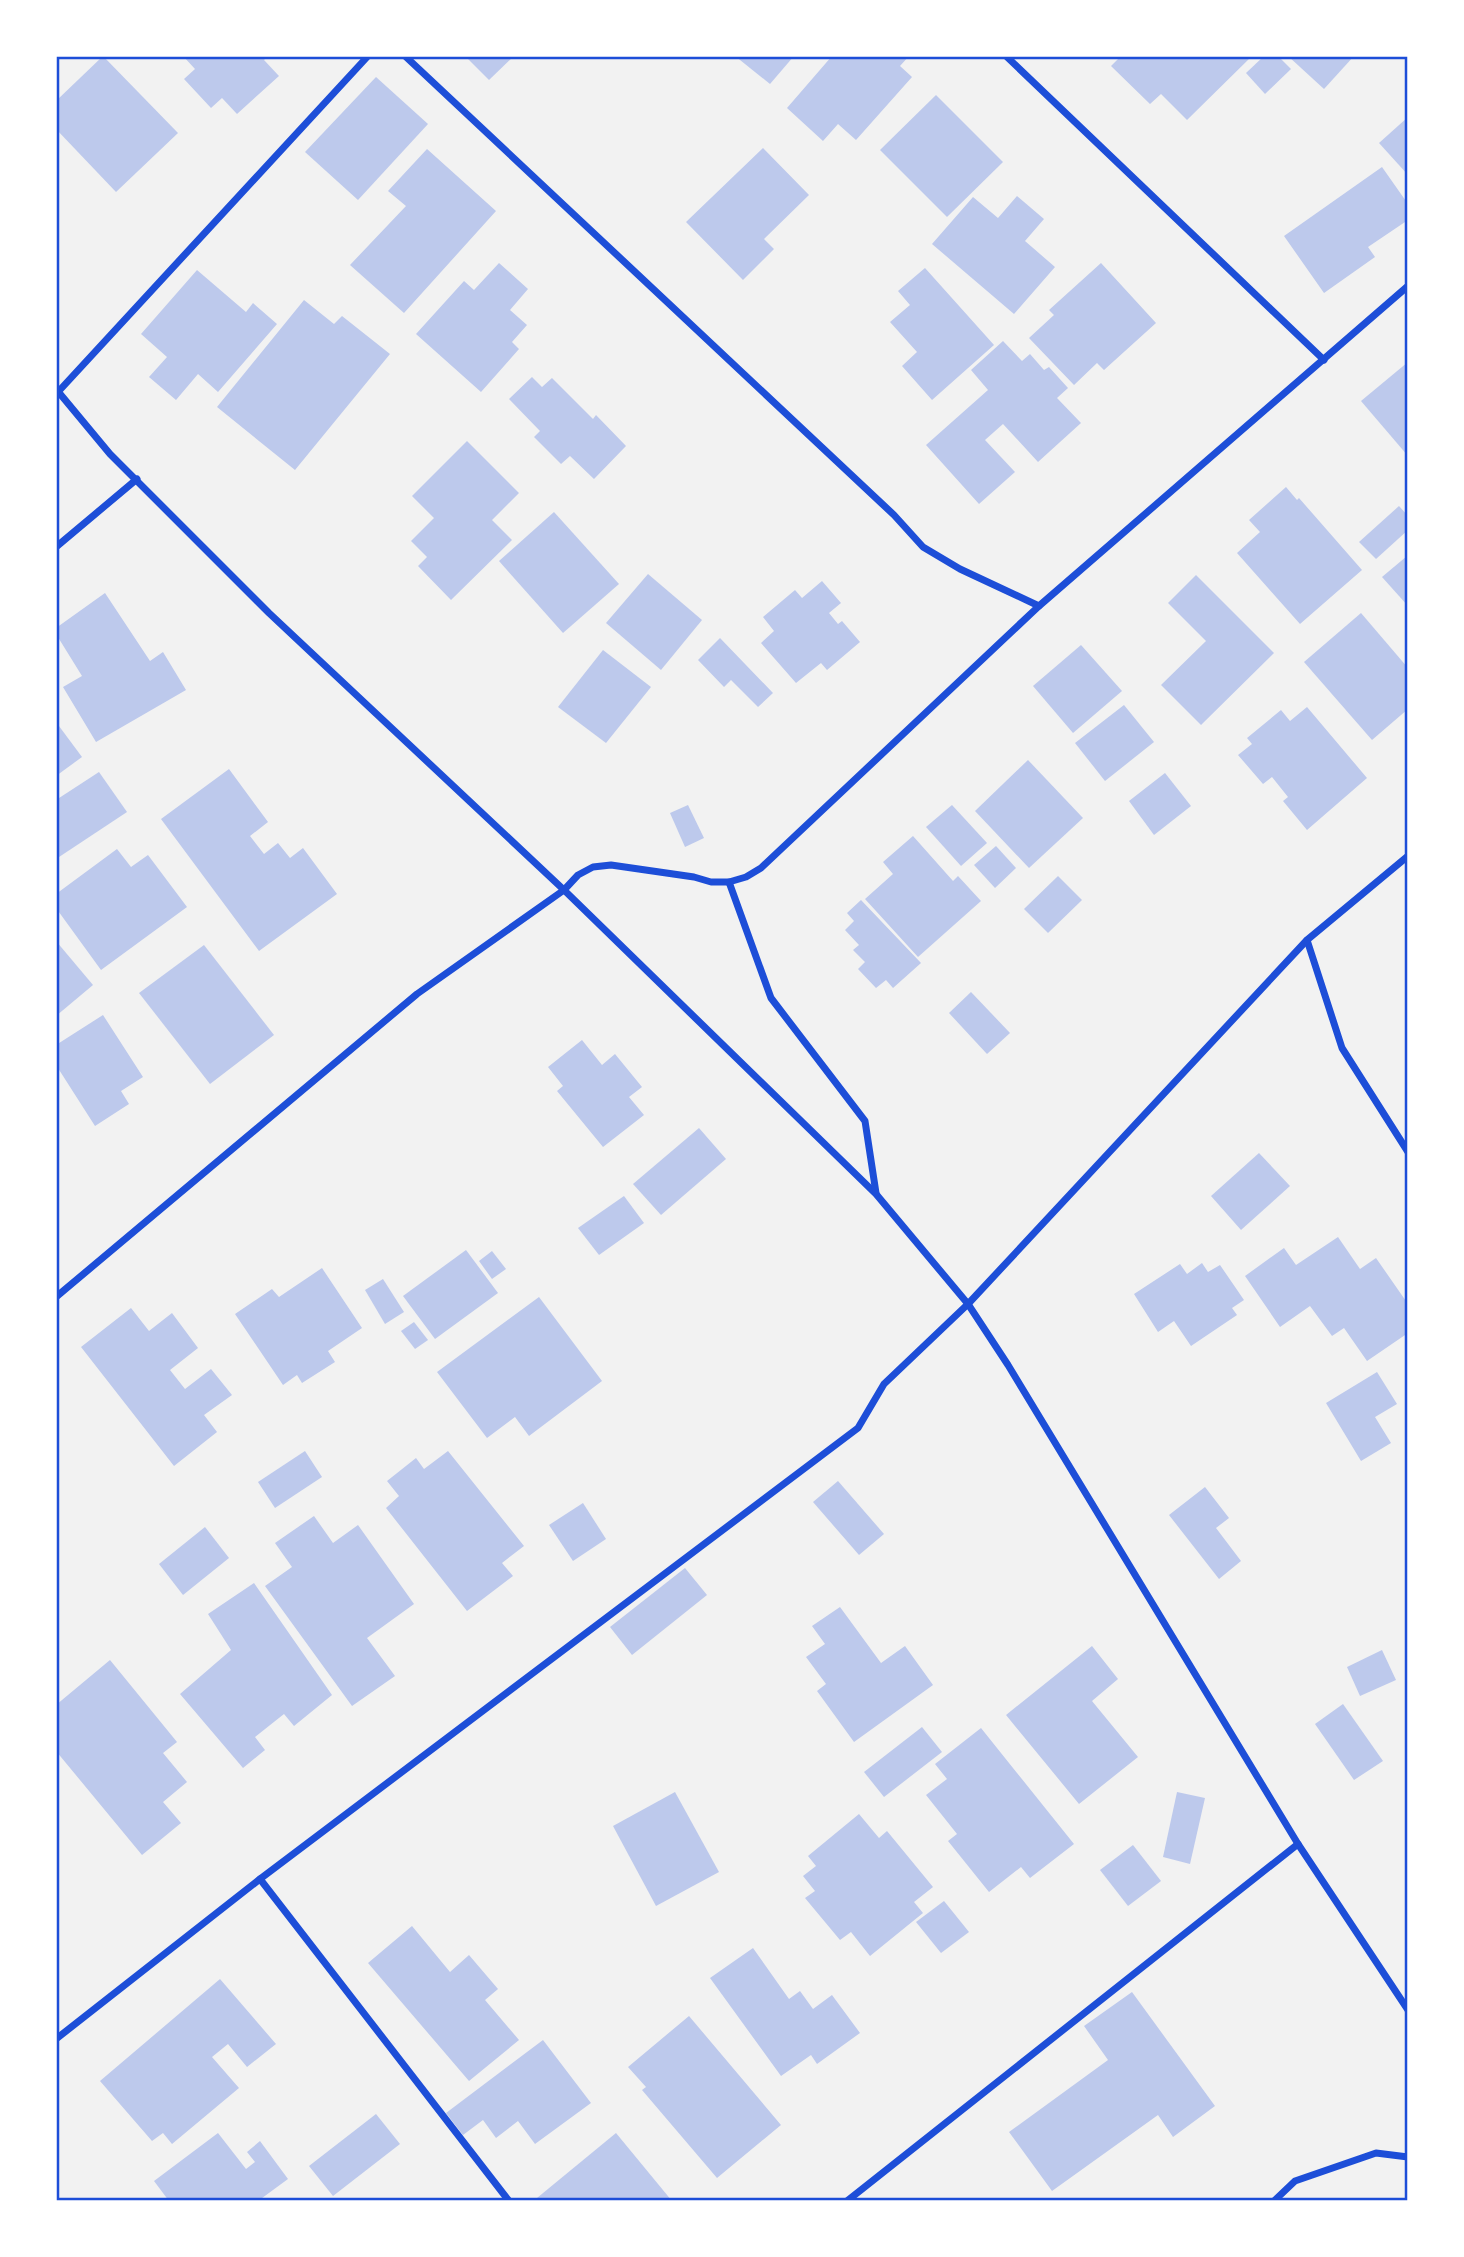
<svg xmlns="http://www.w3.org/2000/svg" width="1464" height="2257" font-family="'Archivo Narrow',sans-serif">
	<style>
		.building { fill: #bdc9ec }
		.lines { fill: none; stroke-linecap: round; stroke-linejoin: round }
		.minor { stroke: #1d4ed8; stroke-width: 7 }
		.neatline { fill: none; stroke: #1d4ed8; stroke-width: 2.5 }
	</style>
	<rect width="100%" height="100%" fill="#f2f2f2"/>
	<g class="building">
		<path d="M103 56 178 133 116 192 56 129V101Z"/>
		<path d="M183 56H268L264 60 279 76 237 114 222 98 211 108 184 79 195 69Z"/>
		<path d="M465 56H514L489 80Z"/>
		<path d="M735 56H794L770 84Z"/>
		<path d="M832 56H909L900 66 912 77 856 140 838 124 823 141 787 108Z"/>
		<path d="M1121 56H1252L1187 120 1161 94 1150 104 1111 66Z"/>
		<path d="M1264 56H1278L1291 69 1265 94 1246 73Z"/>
		<path d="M1288 56H1354L1324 89Z"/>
		<path d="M376 77 428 124 358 200 305 152Z"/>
		<path d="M936 95 1003 162 947 217 880 150Z"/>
		<path d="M1408 117V175L1379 143Z"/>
		<path d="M763 148 809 195 764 239 774 249 743 280 686 222Z"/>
		<path d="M427 149 496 211 404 313 350 265 406 206 388 191Z"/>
		<path d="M1382 167 1408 204V220L1368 247 1375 257 1324 293 1284 236Z"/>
		<path d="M1017 196 1044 219 1025 241 1055 267 1014 314 932 244 973 197 998 218Z"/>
		<path d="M499 263 528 289 510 310 527 325 512 342 519 349 481 392 416 334 464 281 474 290Z"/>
		<path d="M1101 263 1156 323 1104 370 1097 363 1074 385 1029 338 1054 315 1049 310Z"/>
		<path d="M925 268 994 345 932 400 902 366 917 352 890 322 910 305 898 291Z"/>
		<path d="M197 270 246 312 253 303 277 324 218 392 198 374 176 400 149 377 167 357 141 334Z"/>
		<path d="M304 300 334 324 342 316 390 354 295 470 217 407Z"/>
		<path d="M1003 341 1022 361 1030 354 1044 370 1049 367 1068 388 1057 398 1081 423 1038 462 1003 424 985 440 1015 472 979 504 926 445 988 390 971 370Z"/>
		<path d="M1408 362V456L1361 401Z"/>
		<path d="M532 377 542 387 552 378 593 419 596 415 626 446 594 479 570 456 561 464 534 437 540 431 509 399Z"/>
		<path d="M467 441 519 493 492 520 512 540 451 600 418 566 427 557 411 541 434 518 412 496Z"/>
		<path d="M1286 487 1297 500 1299 498 1362 570 1300 624 1237 553 1260 532 1249 520Z"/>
		<path d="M1399 506 1408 516V530L1376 559 1359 542Z"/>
		<path d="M554 512 619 584 563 633 499 561Z"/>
		<path d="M1407 556 1408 557V606L1382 577Z"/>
		<path d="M648 574 702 620 661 670 606 623Z"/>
		<path d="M1196 575 1274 653 1201 725 1161 685 1206 641 1168 603Z"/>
		<path d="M822 581 841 603 829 613 838 624 842 621 860 642 827 670 821 663 796 683 761 643 774 631 763 617 795 590 802 598Z"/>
		<path d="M105 593 150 661 163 652 186 690 96 742 63 687 82 676 56 634V628Z"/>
		<path d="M1361 613 1408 668V709L1372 740 1304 662Z"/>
		<path d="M720 638 773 693 758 707 731 680 724 687 698 660Z"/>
		<path d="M1081 645 1122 691 1073 733 1033 686Z"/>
		<path d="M603 650 651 687 606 743 558 707Z"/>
		<path d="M1124 705 1154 742 1105 781 1075 743Z"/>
		<path d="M1307 707 1367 778 1307 830 1283 801 1288 797 1272 777 1263 784 1238 755 1252 744 1247 738 1281 710 1290 721Z"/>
		<path d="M56 722 82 757 56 776Z"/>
		<path d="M1028 760 1083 818 1029 868 975 811Z"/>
		<path d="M229 769 268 822 250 836 264 854 278 843 290 858 303 848 337 894 259 951 161 819Z"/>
		<path d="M99 772 127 812 56 859V800Z"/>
		<path d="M1165 773 1191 806 1154 835 1129 801Z"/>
		<path d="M688 805 704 838 685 847 670 813Z"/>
		<path d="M952 805 987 843 961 866 926 827Z"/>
		<path d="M913 836 953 881 958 876 981 901 918 957 865 899 893 874 883 862Z"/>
		<path d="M996 846 1016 868 995 888 974 865Z"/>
		<path d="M117 849 131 867 148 855 187 907 101 970 56 908V894Z"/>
		<path d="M1058 876 1082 900 1048 933 1024 909Z"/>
		<path d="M861 900 921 963 893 988 886 980 876 988 858 969 865 962 853 950 859 945 845 930 854 921 847 913Z"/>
		<path d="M56 941 93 985 56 1016Z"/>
		<path d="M204 945 274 1035 210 1084 139 993Z"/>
		<path d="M971 992 1010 1033 987 1054 949 1013Z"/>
		<path d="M103 1015 143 1077 121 1091 129 1104 95 1126 56 1065V1045Z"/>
		<path d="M582 1040 602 1065 615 1054 642 1087 629 1097 644 1115 603 1147 557 1091 563 1086 548 1067Z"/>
		<path d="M699 1128 726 1159 661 1215 633 1184Z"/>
		<path d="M1259 1153 1290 1186 1241 1230 1211 1196Z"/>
		<path d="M624 1196 644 1223 599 1255 578 1228Z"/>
		<path d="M1338 1237 1360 1269 1376 1258 1408 1304V1333L1367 1361 1344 1328 1332 1336 1310 1306 1280 1327 1245 1276 1284 1248 1296 1265Z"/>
		<path d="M466 1250 498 1293 435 1339 403 1296Z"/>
		<path d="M492 1251 506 1269 492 1279 479 1261Z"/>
		<path d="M1202 1263 1208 1272 1220 1265 1244 1300 1232 1308 1237 1315 1191 1346 1174 1321 1158 1332 1134 1294 1180 1264 1187 1274Z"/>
		<path d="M322 1268 362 1328 328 1351 335 1362 302 1383 297 1375 283 1385 235 1314 272 1289 279 1297Z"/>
		<path d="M383 1279 404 1312 385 1324 365 1290Z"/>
		<path d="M539 1297 602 1381 529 1436 515 1417 487 1438 437 1372Z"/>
		<path d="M131 1308 149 1331 172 1313 198 1348 170 1370 185 1389 211 1369 232 1395 204 1415 217 1432 174 1466 81 1347Z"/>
		<path d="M414 1322 428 1340 415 1349 401 1331Z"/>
		<path d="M1377 1372 1397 1404 1375 1417 1391 1443 1361 1461 1326 1403Z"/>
		<path d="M305 1451 322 1477 275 1508 258 1482Z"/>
		<path d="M448 1451 524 1546 502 1563 513 1576 467 1611 386 1508 399 1496 387 1481 416 1458 424 1469Z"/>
		<path d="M838 1481 884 1534 859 1555 813 1502Z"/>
		<path d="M1205 1487 1229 1518 1216 1528 1241 1561 1219 1579 1169 1515Z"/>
		<path d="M583 1503 606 1539 573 1561 549 1525Z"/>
		<path d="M314 1516 333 1543 358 1525 414 1604 367 1638 395 1676 352 1706 265 1586 292 1567 275 1543Z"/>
		<path d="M205 1527 229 1558 183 1595 159 1564Z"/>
		<path d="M685 1568 707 1595 632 1655 610 1627Z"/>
		<path d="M254 1583 332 1695 294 1726 284 1714 255 1737 265 1750 243 1768 180 1694 231 1650 208 1614Z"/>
		<path d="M840 1607 881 1663 905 1646 933 1685 854 1742 817 1691 826 1684 806 1657 825 1644 812 1626Z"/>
		<path d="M1092 1646 1118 1679 1092 1701 1138 1757 1079 1804 1006 1715Z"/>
		<path d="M1382 1650 1396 1680 1360 1696 1347 1667Z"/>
		<path d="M110 1660 177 1742 163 1753 187 1782 163 1802 181 1823 142 1855 56 1751V1705Z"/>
		<path d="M1343 1704 1383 1761 1354 1780 1315 1724Z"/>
		<path d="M922 1727 942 1752 884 1797 864 1772Z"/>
		<path d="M981 1728 1074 1844 1030 1878 1021 1867 989 1892 948 1841 957 1834 926 1795 947 1779 935 1764Z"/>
		<path d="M675 1792 719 1872 656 1906 613 1826Z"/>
		<path d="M1177 1792 1205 1798 1190 1864 1163 1857Z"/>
		<path d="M859 1814 879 1838 887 1831 933 1887 914 1902 923 1913 870 1956 851 1932 840 1940 805 1898 815 1891 803 1876 816 1866 808 1856Z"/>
		<path d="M1133 1845 1161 1881 1128 1906 1100 1870Z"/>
		<path d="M944 1901 969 1932 941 1953 916 1922Z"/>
		<path d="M412 1926 450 1972 469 1955 498 1989 485 2000 519 2040 469 2081 368 1963Z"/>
		<path d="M753 1948 789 1999 800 1991 813 2009 832 1995 860 2033 817 2064 811 2055 781 2076 710 1978Z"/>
		<path d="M220 1979 276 2044 247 2067 228 2044 212 2057 239 2088 172 2144 163 2133 152 2141 100 2081Z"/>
		<path d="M1132 1992 1215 2106 1173 2137 1158 2115 1052 2191 1009 2132 1108 2060 1084 2026Z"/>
		<path d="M689 2016 781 2125 717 2178 642 2090 646 2087 628 2067Z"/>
		<path d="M543 2040 591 2103 535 2144 518 2121 496 2138 483 2120 463 2135 446 2113Z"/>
		<path d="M376 2114 400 2144 333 2196 309 2166Z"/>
		<path d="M218 2133 246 2169 255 2162 247 2152 260 2141 288 2179 258 2201H169L154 2181Z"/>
		<path d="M616 2133 672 2201H539L537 2198Z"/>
	</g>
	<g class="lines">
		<g class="minor">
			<path d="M405 56 894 515 923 547 960 569 1039 606"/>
			<path d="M1006 56 1324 360"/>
			<path d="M56 389 110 454 269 613 564 890 876 1194 968 1304 1008 1365 1298 1844 1408 2010"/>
			<path d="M58 392 368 56"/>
			<path d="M56 547 137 479"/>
			<path d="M729 882 771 998 865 1121 876 1193"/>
			<path d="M1307 940 1342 1048 1408 1152"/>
			<path d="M56 1297 417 994 564 890 578 875 593 867 611 865 694 877 711 882H729L746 877 761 868 1039 606 1408 286"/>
			<path d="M260 1879 509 2201"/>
			<path d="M56 2039 260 1879 858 1428 884 1384 968 1304 1307 940 1408 856"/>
			<path d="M847 2201 1298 1844"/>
			<path d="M1274 2201 1295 2181 1376 2153 1408 2157"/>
		</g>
	</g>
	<rect width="1464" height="2257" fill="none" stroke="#ffffff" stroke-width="116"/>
	<rect x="58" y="58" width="1348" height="2141" class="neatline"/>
</svg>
